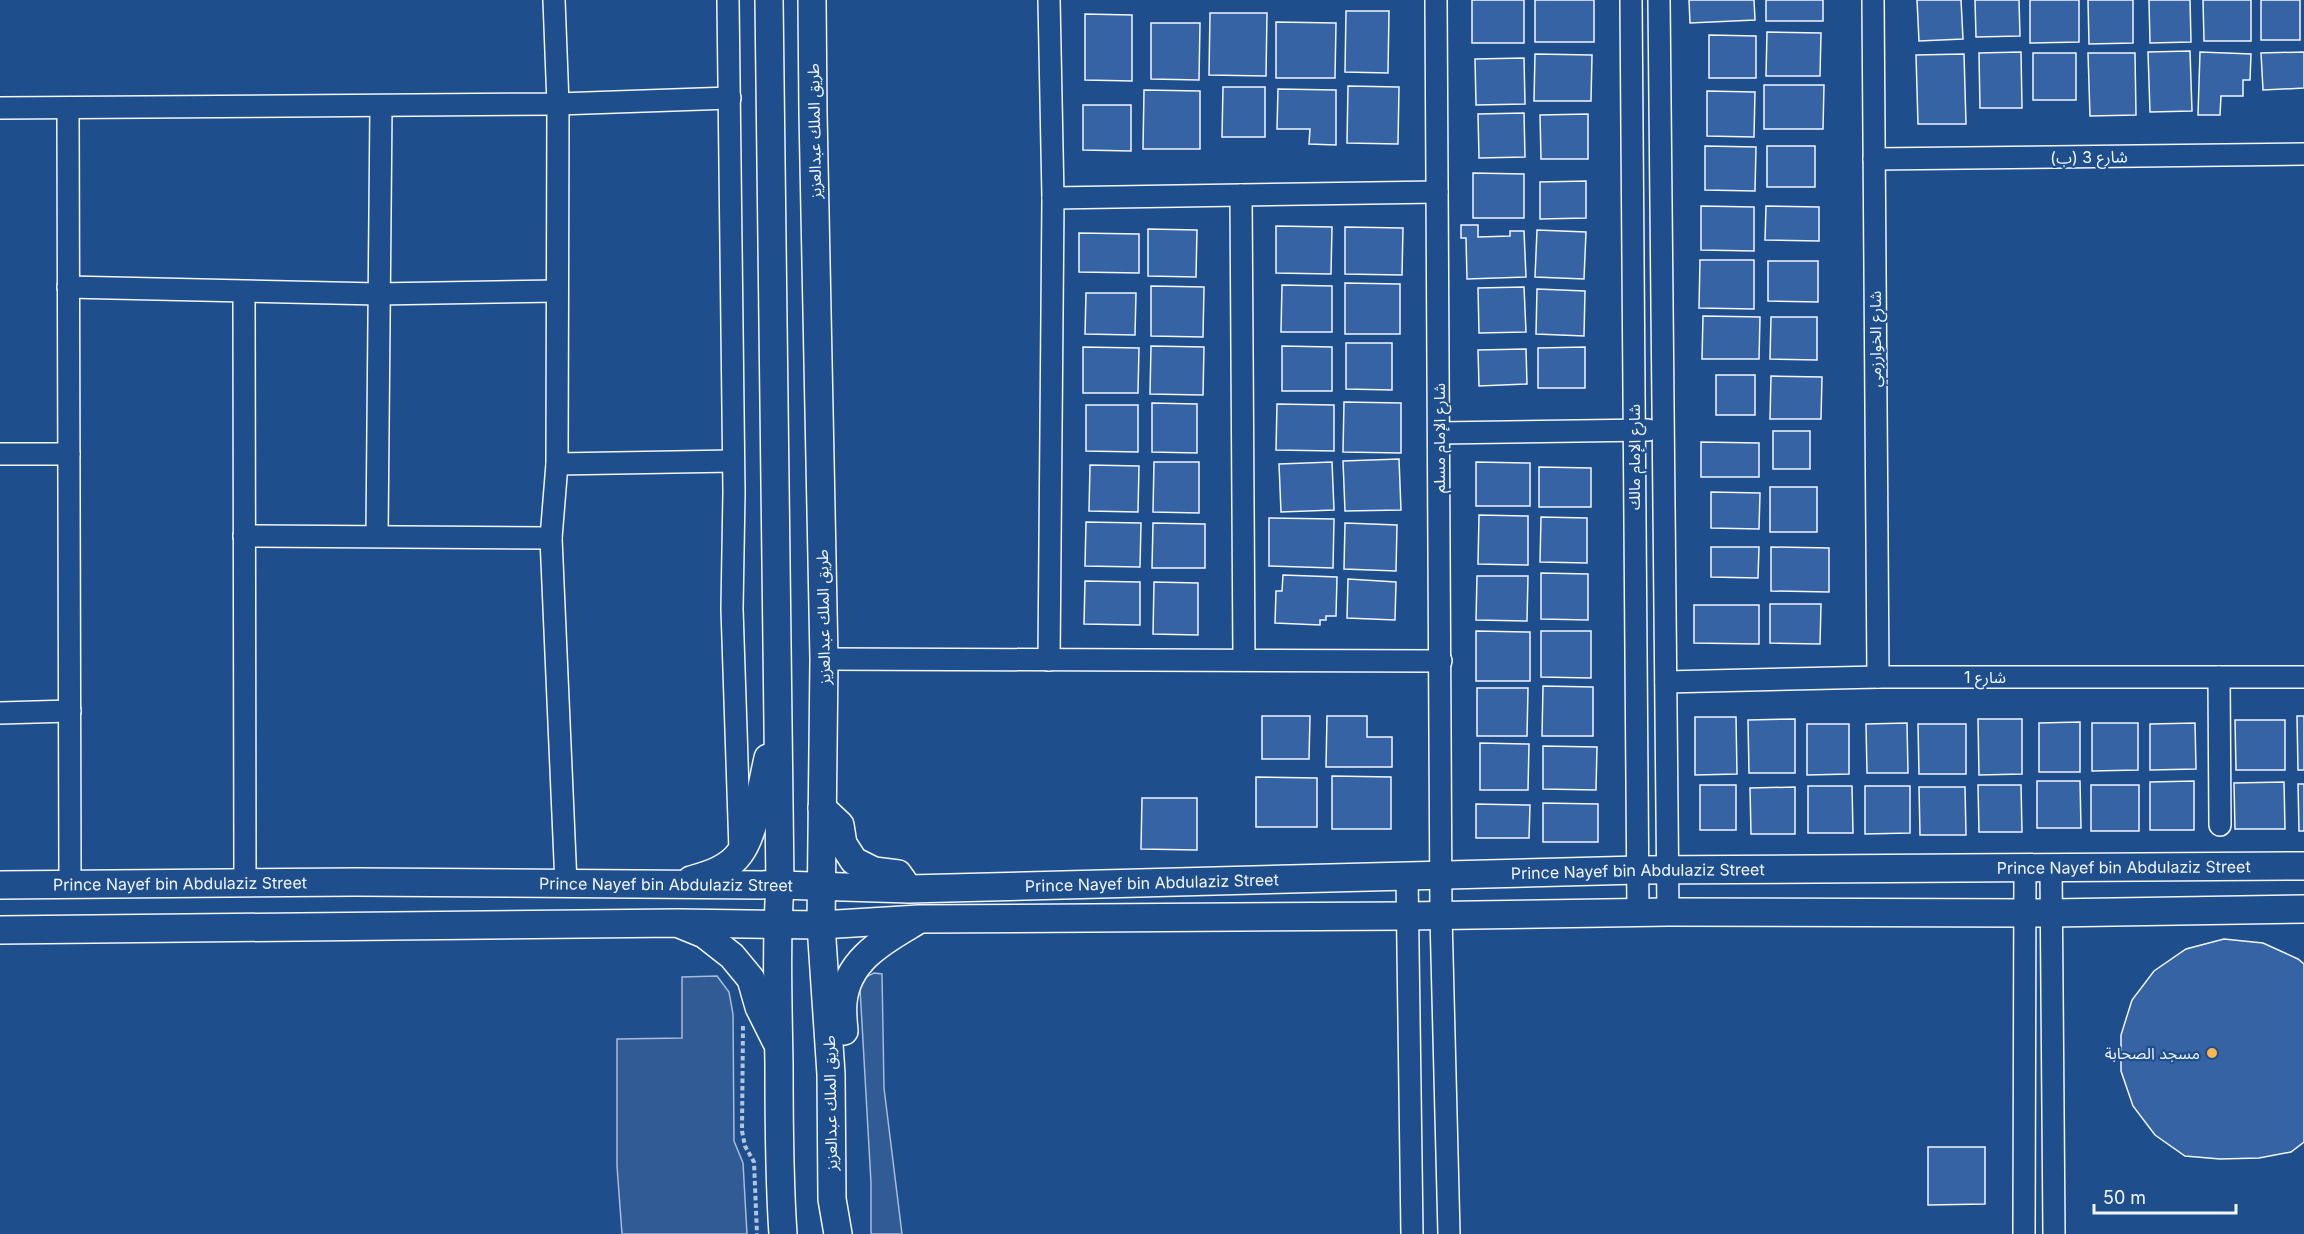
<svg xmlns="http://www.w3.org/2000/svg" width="2304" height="1234" font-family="Inter,'Noto Sans Arabic',sans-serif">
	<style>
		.built { fill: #305b95; stroke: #a8bbd7; stroke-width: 1.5 }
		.building { fill: #3563a3; stroke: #f2f6ff; stroke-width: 1.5 }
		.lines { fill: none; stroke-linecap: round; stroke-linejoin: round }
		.minor-casing { stroke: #f2f6ff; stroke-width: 24 }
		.major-casing { stroke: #f2f6ff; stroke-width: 30 }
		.path { stroke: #b3c4dc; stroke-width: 4; stroke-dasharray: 4.5 3; stroke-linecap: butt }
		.minor { stroke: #1f4e8c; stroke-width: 21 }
		.major { stroke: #1f4e8c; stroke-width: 27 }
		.poi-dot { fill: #ffb74d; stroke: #1f4e8c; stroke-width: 2 }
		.labels { text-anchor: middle; stroke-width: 4.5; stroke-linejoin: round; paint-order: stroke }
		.street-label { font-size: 16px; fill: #f2f6ff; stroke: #1f4e8c }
		.poi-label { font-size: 16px; fill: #f2f6ff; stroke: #1f4e8c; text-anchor: end }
	</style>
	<rect width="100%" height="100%" fill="#1f4e8c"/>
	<g class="built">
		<path d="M874 973 882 974 884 1088 902 1234H871V1183L860 988 866 977Z"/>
		<path d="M717 976 729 992 733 1014 734 1141 743 1163 747 1234H622L617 1166V1039L682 1038V977Z"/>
	</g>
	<g class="building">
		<rect x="1472" y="0" width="52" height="43"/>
		<rect x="1535" y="0" width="59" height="42"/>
		<path d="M1689 0H1754L1755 20 1690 23Z"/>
		<rect x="1766" y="0" width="57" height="21"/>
		<path d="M1917 0H1961L1963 39 1919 41Z"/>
		<path d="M1975 0H2019L2020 36 1976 37Z"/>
		<path d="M2030 0H2079V42L2030 43Z"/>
		<path d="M2088 0H2133V43L2089 44Z"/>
		<path d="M2149 0H2190L2191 42 2150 43Z"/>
		<path d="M2203 0H2251V41H2204Z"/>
		<rect x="2261" y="0" width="39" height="40"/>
		<path d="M1346 11H1389L1388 73 1345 72Z"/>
		<path d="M1210 13H1267L1266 76 1209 75Z"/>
		<path d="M1085 14 1132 15V81L1085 80Z"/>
		<path d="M1276 22 1336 23 1335 78H1276Z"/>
		<path d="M1151 23H1200L1199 80 1151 79Z"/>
		<path d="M1767 32 1821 33 1820 76H1766Z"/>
		<path d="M1709 35 1756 36V78H1709Z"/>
		<path d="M2190 51 2192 111 2150 112 2148 52Z"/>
		<path d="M2021 52 2022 108H1980L1979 53Z"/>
		<path d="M2200 52 2251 54 2250 80H2243V96H2221L2220 115H2198Z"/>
		<path d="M2304 52V88L2263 90 2261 53Z"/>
		<rect x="2033" y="53" width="43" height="47"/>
		<path d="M2088 53H2135L2136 115 2090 116Z"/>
		<path d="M1535 54 1592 55 1591 101H1534Z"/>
		<path d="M1964 54 1966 124H1918L1916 55Z"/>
		<path d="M1524 58 1525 104 1476 105 1475 59Z"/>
		<path d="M1764 85H1824L1823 129H1764Z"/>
		<path d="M1348 86 1399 87 1398 144 1347 143Z"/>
		<path d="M1223 87H1265V137H1222Z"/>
		<path d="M1278 89 1336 90V145L1309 144 1310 129H1277Z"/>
		<path d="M1144 90 1200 91V149H1143Z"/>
		<path d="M1707 91 1755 92 1754 137 1707 136Z"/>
		<path d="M1083 105H1131V151L1083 150Z"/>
		<path d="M1524 113 1525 157 1479 158 1478 114Z"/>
		<path d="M1588 114V159H1541L1540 115Z"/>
		<path d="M1705 146 1756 147 1755 191 1705 190Z"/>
		<rect x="1767" y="146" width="48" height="41"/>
		<path d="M1473 173 1524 174V218H1473Z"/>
		<path d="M1586 181V218L1540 219V182Z"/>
		<path d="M1701 206 1754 207V251L1701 250Z"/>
		<path d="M1766 206 1819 207V241L1765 240Z"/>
		<path d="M1461 225H1478V237L1510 236V231H1524L1526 277 1467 279 1466 238H1461Z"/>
		<path d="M1276 226 1332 227 1331 274 1276 273Z"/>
		<path d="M1345 227 1403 228 1402 275 1345 274Z"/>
		<path d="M1148 229 1197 230 1196 277 1148 276Z"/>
		<path d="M1537 230 1586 232 1584 279 1535 277Z"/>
		<path d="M1079 233 1139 234V273L1079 272Z"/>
		<path d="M1700 260H1754V309L1699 308Z"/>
		<path d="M1768 261H1818V302L1768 301Z"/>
		<path d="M1345 283 1400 284V334H1345Z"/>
		<path d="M1282 285 1332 286V332H1281Z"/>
		<path d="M1151 286 1204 287 1203 337 1151 336Z"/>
		<path d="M1524 287 1526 332 1479 333 1478 288Z"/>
		<path d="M1537 289 1585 291 1584 336 1536 334Z"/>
		<path d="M1086 293H1136L1135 335 1085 334Z"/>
		<path d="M1703 316 1760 317 1759 359H1702Z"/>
		<path d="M1771 317H1817V360L1770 359Z"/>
		<path d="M1346 343H1392V390L1346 389Z"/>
		<path d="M1151 346 1204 347 1203 395 1150 394Z"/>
		<path d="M1282 346 1332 347V391H1282Z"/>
		<path d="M1083 347 1139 348 1138 393H1083Z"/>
		<path d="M1585 347V388H1538V348Z"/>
		<path d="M1526 349 1527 384 1479 386 1478 350Z"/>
		<rect x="1716" y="375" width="39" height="40"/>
		<path d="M1771 376 1822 377 1821 419H1770Z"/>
		<path d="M1344 402 1401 403V453L1343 452Z"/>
		<path d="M1152 403 1197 404V453L1152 452Z"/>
		<path d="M1277 404 1334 405V451L1276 450Z"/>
		<path d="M1086 405H1138V452L1086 451Z"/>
		<rect x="1773" y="431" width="37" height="38"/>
		<path d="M1701 442 1759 443V477H1701Z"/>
		<path d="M1399 459 1401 510 1345 511 1343 461Z"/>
		<path d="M1154 462H1199V513L1153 512Z"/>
		<path d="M1332 462 1334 510 1281 512 1279 464Z"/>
		<path d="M1476 462 1530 463V506H1476Z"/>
		<path d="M1090 465 1139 466 1138 512 1089 511Z"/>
		<path d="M1539 467 1591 468V507H1539Z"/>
		<rect x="1770" y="487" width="47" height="45"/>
		<path d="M1711 492 1760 493 1759 529 1711 528Z"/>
		<path d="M1479 515 1528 516V565L1478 564Z"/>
		<path d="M1541 517 1587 518V563L1540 562Z"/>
		<path d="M1269 518 1334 519 1333 568 1269 566Z"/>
		<path d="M1086 522 1141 523 1140 567 1085 566Z"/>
		<path d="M1153 523 1205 524V568H1152Z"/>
		<path d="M1345 523 1397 525 1396 571 1344 569Z"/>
		<path d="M1711 547H1759L1758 578 1711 577Z"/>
		<path d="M1771 547 1829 548V592L1771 591Z"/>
		<path d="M1541 573 1588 574V620L1541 619Z"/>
		<path d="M1283 575 1337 577 1336 616H1326V620H1320V625L1275 623 1276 591H1282Z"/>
		<path d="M1477 576H1528L1527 621 1476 620Z"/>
		<path d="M1348 579 1396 582 1395 620 1347 618Z"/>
		<path d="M1085 581 1140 582V625L1084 624Z"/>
		<path d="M1154 582 1198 583V635L1153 634Z"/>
		<path d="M1770 604H1821L1820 644 1770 643Z"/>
		<path d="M1694 605H1759V644L1694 643Z"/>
		<path d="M1476 631 1530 632V681H1476Z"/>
		<path d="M1541 631H1591V678L1541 677Z"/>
		<path d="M1543 686 1593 687V736H1542Z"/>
		<path d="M1477 688H1528L1527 736H1477Z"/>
		<path d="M1262 716H1310L1309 759H1262Z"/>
		<path d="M1327 716H1367V737H1392V767H1326Z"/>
		<path d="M2297 716H2304V770H2298Z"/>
		<path d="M1695 717H1736L1737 774 1695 775Z"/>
		<path d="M1795 719V773H1749L1748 720Z"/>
		<path d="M1978 719H2022V774L1979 775Z"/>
		<path d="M2235 720H2285V770H2236Z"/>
		<path d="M2080 722V772H2039V723Z"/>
		<path d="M1907 723 1908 773H1867L1866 724Z"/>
		<path d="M2092 723H2138V770L2092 771Z"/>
		<path d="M2195 723 2196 769 2150 770V724Z"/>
		<path d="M1807 724H1849V774L1807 775Z"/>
		<path d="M1918 724H1966V774H1919Z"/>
		<path d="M1480 743 1529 744 1528 790H1480Z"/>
		<path d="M1543 746 1597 747 1596 790 1543 789Z"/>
		<path d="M1332 776 1391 777V829H1332Z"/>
		<path d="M1256 777 1317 778V827H1256Z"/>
		<path d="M2037 781H2080L2081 828H2037Z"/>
		<path d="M2194 781V830H2150V782Z"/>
		<path d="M2284 782 2285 829H2235L2234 783Z"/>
		<path d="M2298 784H2304V831H2299Z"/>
		<rect x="1700" y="785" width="36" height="45"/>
		<path d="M1978 785H2021L2022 832H1979Z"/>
		<rect x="2091" y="785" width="48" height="46"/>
		<path d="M1808 786H1852L1853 833H1808Z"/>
		<path d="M1865 786H1910V833L1865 834Z"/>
		<path d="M1795 787V834H1751L1750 788Z"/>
		<path d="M1919 787H1965L1966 835H1920Z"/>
		<path d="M1142 798H1197V850L1141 849Z"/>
		<path d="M1543 803 1598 804V842H1543Z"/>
		<path d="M1476 804 1530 805 1529 838H1476Z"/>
		<path d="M2224 939 2263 943 2298 959 2304 964V1142L2291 1152 2259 1158 2220 1159 2185 1156 2155 1135 2133 1106 2121 1071V1035L2132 1000 2154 971 2186 949Z"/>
		<path d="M1928 1147H1985V1204L1928 1205Z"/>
	</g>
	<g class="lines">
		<defs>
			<g id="minor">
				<path d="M554 0 558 104 557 464 551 538 566 884"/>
				<path d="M728 0 734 492 732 609 740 851"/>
				<path d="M1049 0 1053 198 1049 660"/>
				<path d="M1436 0 1441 916 1449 1234"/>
				<path d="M1631 0 1638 913"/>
				<path d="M1659 0 1668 912"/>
				<path d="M1873 0 1878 677"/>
				<path d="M0 108 558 104 730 98"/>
				<path d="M68 108 70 884"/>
				<path d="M1874 159 2304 154"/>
				<path d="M1241 195 1244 660"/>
				<path d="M1053 198 1437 192"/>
				<path d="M68 287 378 294 557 291"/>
				<path d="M244 292 245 883"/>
				<path d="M1439 433 1648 430"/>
				<path d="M0 454H69"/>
				<path d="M557 464 733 461"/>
				<path d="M377 535 381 106"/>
				<path d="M244 536 551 538"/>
				<path d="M824 659 1441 661"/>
				<path d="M2219 677 2220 825"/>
				<path d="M1666 682 1878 677H2304"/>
				<path d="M0 713 70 711"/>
				<path d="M2051 867 2054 1234"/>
				<path d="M1407 876 1412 1234"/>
				<path d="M2024 1234 2025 867"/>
			</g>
			<g id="major">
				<path d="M769 0 780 885C776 944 778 1004 779 1064 779 1121 779 1177 783 1234"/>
				<path d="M812 0 813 113 824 659 821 925 831 1074 832 1199 838 1234"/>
				<path d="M822 808 840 825 843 844 854 861 874 871 898 874 903 881"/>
				<path d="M691 880C708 875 729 869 740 853 755 833 762 784 768 758"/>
				<path id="s1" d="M0 885 356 882 780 885 909 889 1638 870 2304 866"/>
				<path d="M682 925 704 934 732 956 751 979 759 1007 776 1041"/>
				<path d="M0 930 678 923 821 925 919 919 1407 916 1668 912 2051 913 2304 909"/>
				<path d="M844 1031C843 1021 842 1011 843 1002 847 960 883 941 915 922"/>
			</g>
		</defs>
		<use href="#minor" class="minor-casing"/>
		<use href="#major" class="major-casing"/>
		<path class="path" d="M743 1026 742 1131 745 1146 754 1162 757 1234"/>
		<use href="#minor" class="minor"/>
		<use href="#major" class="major"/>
	</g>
	<circle class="poi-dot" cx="2212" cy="1053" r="6"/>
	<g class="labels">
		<g class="street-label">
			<text transform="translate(814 131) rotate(-91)" y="6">طريق الملك عبدالعزيز</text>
			<text transform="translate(2089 157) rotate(-1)" y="6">شارع 3 (ب)</text>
			<text transform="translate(1875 339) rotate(-90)" y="6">شارع الخوارزمي</text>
			<text transform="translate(1439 438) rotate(-90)" y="6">شارع الإمام مسلم</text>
			<text transform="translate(1634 457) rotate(-90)" y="6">شارع الإمام مالك</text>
			<text transform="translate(823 617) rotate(-91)" y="6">طريق الملك عبدالعزيز</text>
			<text x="1985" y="683">شارع 1</text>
			<text dy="6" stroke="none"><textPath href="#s1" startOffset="2124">Prince Nayef bin Abdulaziz Street</textPath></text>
			<text dy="6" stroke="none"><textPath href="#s1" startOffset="1638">Prince Nayef bin Abdulaziz Street</textPath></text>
			<text dy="6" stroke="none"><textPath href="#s1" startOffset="180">Prince Nayef bin Abdulaziz Street</textPath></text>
			<text dy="6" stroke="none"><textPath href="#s1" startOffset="1152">Prince Nayef bin Abdulaziz Street</textPath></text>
			<text dy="6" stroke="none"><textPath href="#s1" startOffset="666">Prince Nayef bin Abdulaziz Street</textPath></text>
			<text transform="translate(830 1103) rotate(-91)" y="6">طريق الملك عبدالعزيز</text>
		</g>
		<g class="poi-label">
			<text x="2200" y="1059">مسجد الصحابة</text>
		</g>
	</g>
	<path d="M2094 1204v9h142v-9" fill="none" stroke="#f2f6ff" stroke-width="3"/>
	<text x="2103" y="1204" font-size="18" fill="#f2f6ff" stroke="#1f4e8c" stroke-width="4.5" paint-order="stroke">50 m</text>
</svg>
